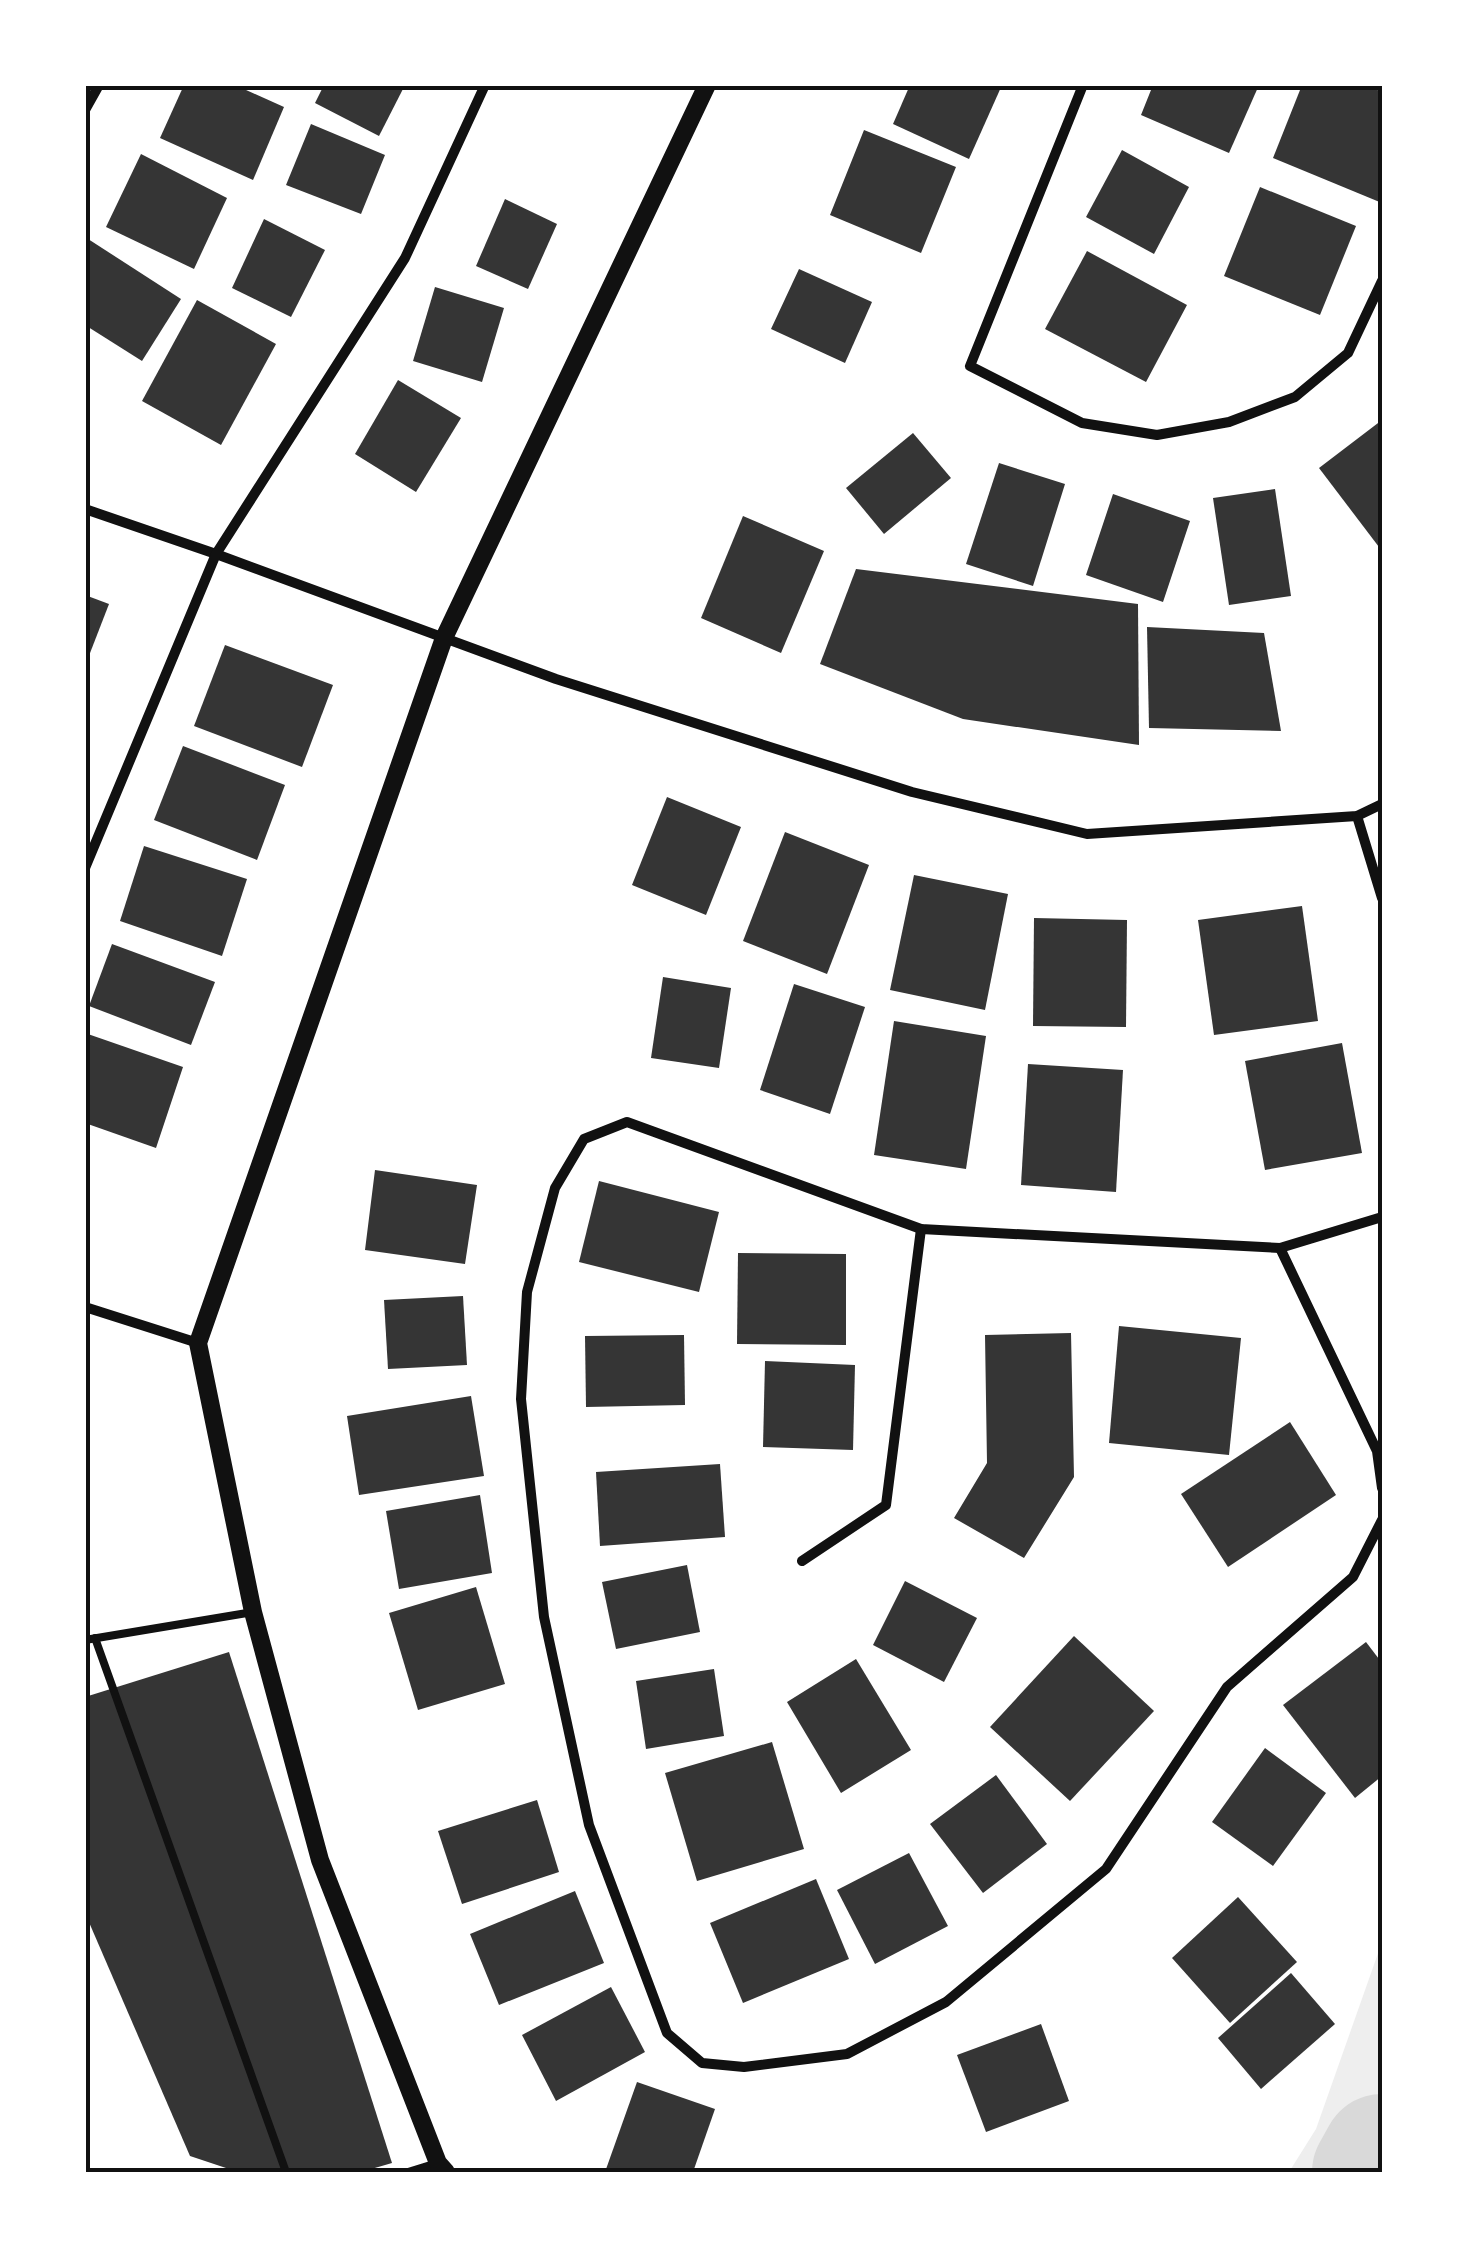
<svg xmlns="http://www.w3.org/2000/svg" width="1467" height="2257" font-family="Poppins,sans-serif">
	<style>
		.green { fill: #eee }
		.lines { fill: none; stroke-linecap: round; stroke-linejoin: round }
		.river { stroke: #d9d9d9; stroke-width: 120 }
		.building { fill: #353535 }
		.service { stroke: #111; stroke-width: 8 }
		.minor { stroke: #111; stroke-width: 10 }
		.tertiary { stroke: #111; stroke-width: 18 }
		.neatline { fill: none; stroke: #111; stroke-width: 4 }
	</style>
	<rect width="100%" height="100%" fill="#fff"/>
	<path class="green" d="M1382 1942V2172H1289L1316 2129Z"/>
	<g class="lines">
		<path class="river" d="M1372 2172 1382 2154"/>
	</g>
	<g class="building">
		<path d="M184 85H235L284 107 253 180 160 138Z"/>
		<path d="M324 85H405L379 136 315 103Z"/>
		<path d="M910 85H1002L969 159 893 124Z"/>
		<path d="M1153 85H1259L1229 153 1141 115Z"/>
		<path d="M1302 85H1366L1382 92V203L1273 158Z"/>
		<path d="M311 124 385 155 361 214 286 185Z"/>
		<path d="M864 130 956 167 921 253 830 215Z"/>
		<path d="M1122 150 1189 187 1154 254 1086 217Z"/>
		<path d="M141 154 227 198 194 269 106 227Z"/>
		<path d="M1260 187 1356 226 1320 315 1224 276Z"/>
		<path d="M505 199 557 224 528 289 476 266Z"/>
		<path d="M264 219 325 250 291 317 232 288Z"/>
		<path d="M85 237 181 299 142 361 85 325Z"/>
		<path d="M1087 251 1187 305 1146 382 1045 329Z"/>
		<path d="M799 269 872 302 845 363 771 329Z"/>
		<path d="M435 287 504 308 482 382 413 361Z"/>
		<path d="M197 300 276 344 221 445 142 401Z"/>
		<path d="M398 380 461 418 416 492 355 454Z"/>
		<path d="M1382 420V551L1319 468Z"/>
		<path d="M913 433 951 478 884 534 846 488Z"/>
		<path d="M999 463 1065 484 1033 586 966 564Z"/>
		<path d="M1275 489 1291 596 1229 605 1213 498Z"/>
		<path d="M1113 494 1190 521 1163 602 1086 575Z"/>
		<path d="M743 516 824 551 781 653 701 618Z"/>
		<path d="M856 569 1138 604 1139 745 963 719 820 664Z"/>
		<path d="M85 595 109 604 85 666Z"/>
		<path d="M1147 627 1264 633 1281 731 1149 728Z"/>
		<path d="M225 645 333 685 302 767 194 726Z"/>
		<path d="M183 746 285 785 257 860 154 820Z"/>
		<path d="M667 797 741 827 706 915 632 885Z"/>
		<path d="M785 832 869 865 827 974 743 941Z"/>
		<path d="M144 846 247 879 222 956 120 921Z"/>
		<path d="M914 875 1008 894 985 1010 890 990Z"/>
		<path d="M1302 906 1318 1021 1214 1035 1198 920Z"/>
		<path d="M1034 918 1127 920 1126 1027 1033 1026Z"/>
		<path d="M112 944 215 982 191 1045 89 1006Z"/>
		<path d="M663 977 731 988 719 1068 651 1058Z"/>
		<path d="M794 984 865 1007 830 1114 760 1090Z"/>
		<path d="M894 1021 986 1036 966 1169 874 1155Z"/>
		<path d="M85 1033 183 1067 156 1148 85 1123Z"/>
		<path d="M1342 1043 1362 1153 1265 1170 1245 1061Z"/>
		<path d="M1028 1064 1123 1070 1116 1192 1021 1185Z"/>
		<path d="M375 1170 477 1185 465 1264 365 1250Z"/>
		<path d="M599 1181 719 1212 699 1292 579 1262Z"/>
		<path d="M738 1253 846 1254V1345L737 1344Z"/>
		<path d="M463 1296 467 1365 388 1369 384 1300Z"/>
		<path d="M1119 1326 1241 1338 1229 1455 1109 1443Z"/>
		<path d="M1071 1333 1074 1477 1024 1558 954 1518 987 1463 985 1335Z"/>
		<path d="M684 1335 685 1405 586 1407 585 1336Z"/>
		<path d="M765 1361 855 1365 853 1450 763 1447Z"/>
		<path d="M471 1396 484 1476 359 1495 347 1416Z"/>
		<path d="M1290 1422 1336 1495 1228 1567 1181 1494Z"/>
		<path d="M720 1464 725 1537 600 1546 596 1472Z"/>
		<path d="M480 1495 492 1573 399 1589 386 1511Z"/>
		<path d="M687 1565 700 1632 616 1649 602 1582Z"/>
		<path d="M905 1581 977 1618 944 1682 873 1645Z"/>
		<path d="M476 1587 505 1684 418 1710 389 1613Z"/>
		<path d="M1074 1636 1154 1711 1070 1801 990 1727Z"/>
		<path d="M1366 1642 1382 1663V1776L1355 1798 1283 1705Z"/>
		<path d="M229 1652 392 2163 361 2172H238L190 2156 85 1913V1697Z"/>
		<path d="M856 1659 911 1750 841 1793 787 1702Z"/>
		<path d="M714 1669 724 1736 646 1749 636 1681Z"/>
		<path d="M772 1742 804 1849 697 1881 665 1773Z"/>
		<path d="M1265 1748 1326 1793 1273 1866 1212 1822Z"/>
		<path d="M996 1775 1047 1844 983 1893 930 1824Z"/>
		<path d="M537 1800 559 1872 462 1904 438 1831Z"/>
		<path d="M909 1853 948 1926 875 1964 837 1890Z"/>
		<path d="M816 1879 849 1959 743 2003 710 1923Z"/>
		<path d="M575 1891 604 1963 499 2005 470 1934Z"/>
		<path d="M1238 1897 1297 1962 1230 2023 1172 1958Z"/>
		<path d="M1291 1973 1335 2024 1261 2089 1218 2038Z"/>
		<path d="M611 1987 645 2052 556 2101 522 2035Z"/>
		<path d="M1041 2024 1069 2101 986 2132 957 2055Z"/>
		<path d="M637 2082 715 2109 693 2172H605Z"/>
	</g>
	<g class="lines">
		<g class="service">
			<path d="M95 1638 286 2172"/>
			<path d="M85 1640 253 1612"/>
			<path d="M408 2172 437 2163"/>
		</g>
		<g class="minor">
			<path d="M1083 85 970 366 1082 423 1157 435 1229 422 1295 397 1348 353 1382 281"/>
			<path d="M85 110 99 85"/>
			<path d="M85 509 216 554 556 679 912 792 1087 834 1357 816 1382 804"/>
			<path d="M1357 816 1382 898"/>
			<path d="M85 868 216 554 405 258 485 85"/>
			<path d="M1382 1217 1280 1248 921 1229 627 1122 584 1139 555 1188 527 1292 521 1399 544 1617 589 1825 667 2033 702 2063 744 2067 847 2054 946 2002 1106 1869 1227 1687 1353 1577 1382 1520"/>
			<path d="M1280 1248 1377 1451 1382 1488"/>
			<path d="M85 1307 198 1343"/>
			<path d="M802 1561 886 1505 921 1229"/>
		</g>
		<path class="tertiary" d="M446 2172 438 2163 320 1860 253 1612 198 1343 444 638 707 85"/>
	</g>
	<rect width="1467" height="2257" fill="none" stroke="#ffffff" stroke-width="175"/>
	<rect x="88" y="88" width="1292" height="2082" class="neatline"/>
</svg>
